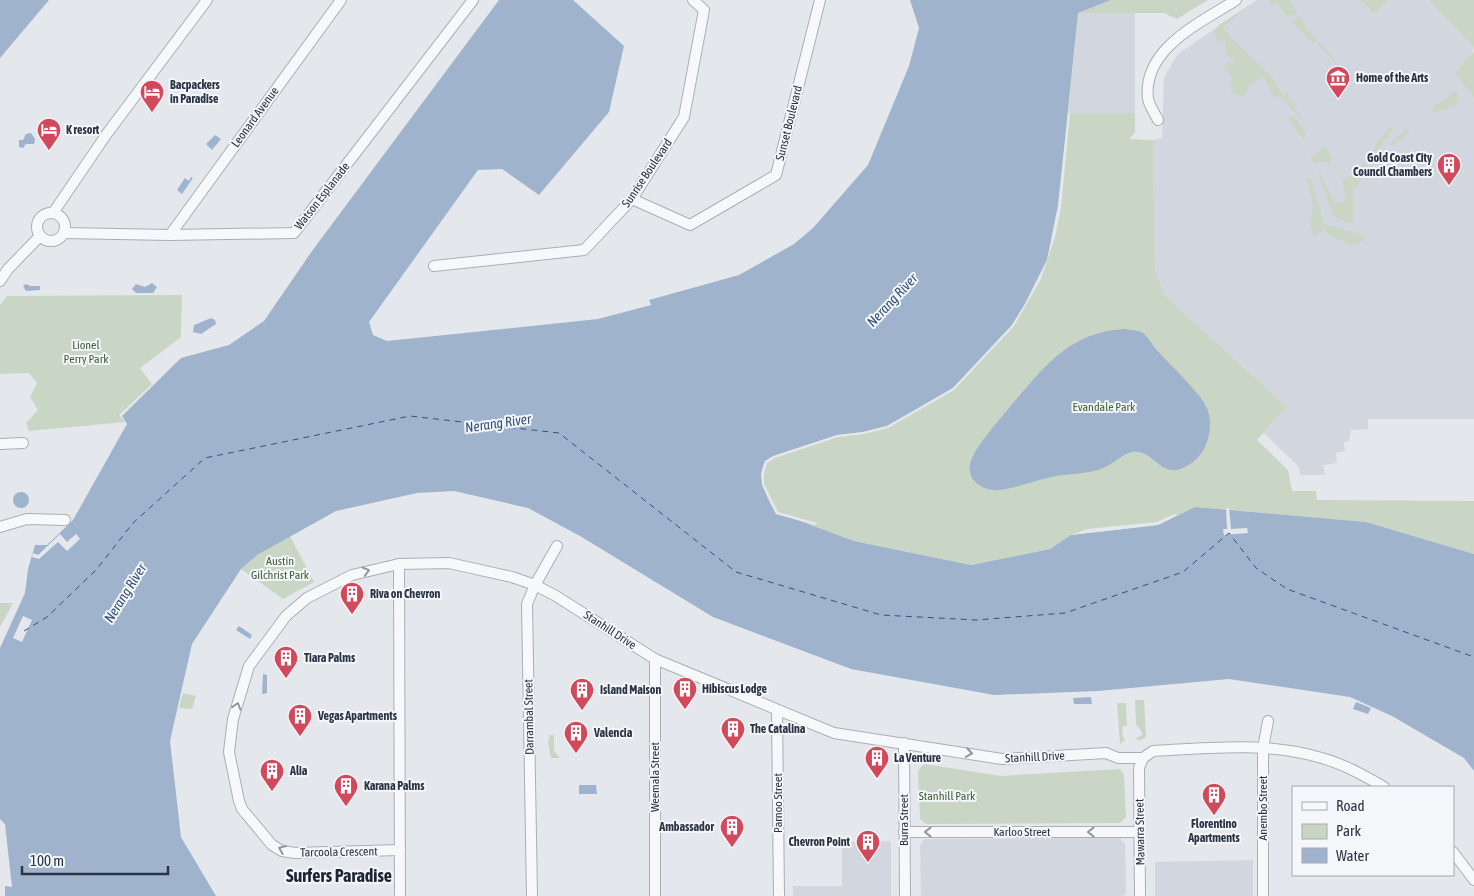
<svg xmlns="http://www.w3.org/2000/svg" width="1474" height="896" font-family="'Asap Condensed',sans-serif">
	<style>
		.built { fill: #d2d6de }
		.green { fill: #c9d6c5 }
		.water { fill: #9fb4cc }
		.pier { fill: #e4e7ec }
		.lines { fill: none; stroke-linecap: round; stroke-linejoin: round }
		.ferry { stroke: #34527a; stroke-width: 1; stroke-dasharray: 6 5; stroke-linecap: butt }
		.street-casing { stroke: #a9aeb7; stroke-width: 12 }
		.street { stroke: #f7f8fa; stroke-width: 10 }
		.oneway { stroke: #9196a0 }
		.labels { text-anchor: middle; stroke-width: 4; stroke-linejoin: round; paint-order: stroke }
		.poi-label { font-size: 12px; font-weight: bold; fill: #2b3445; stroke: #f4f6f9; text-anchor: start }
		.street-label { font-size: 12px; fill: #2b3445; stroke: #f4f6f9 }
		.park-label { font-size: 12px; fill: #3f6138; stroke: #f4f6f9 }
		.water-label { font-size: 14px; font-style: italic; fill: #34527a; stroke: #f4f6f9 }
		.district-label { font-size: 18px; font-weight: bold; fill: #1d2536; stroke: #f4f6f9 }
	</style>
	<rect width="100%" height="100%" fill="#e4e7ec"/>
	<g class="built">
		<path d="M1257 0H1360L1374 14 1389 0H1428L1474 47 1471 56 1455 73 1474 98V419H1368V429L1351 430 1349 441 1344 442 1345 451 1336 453 1337 463 1323 465 1325 475H1300L1299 467 1264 433 1287 407 1165 296 1155 271 1153 140 1162 138 1164 77 1178 54Z"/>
		<path d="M1078 13H1135V113H1068Z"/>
		<path d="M1120 838 1125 844 1126 893 1123 896H922L921 894 920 845 925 839Z"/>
		<path d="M891 841V896H793V886H842V842Z"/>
		<path d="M1253 860V896H1155V862Z"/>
	</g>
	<g class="green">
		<path d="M1111 0H1208L1177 19 1164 13H1078Z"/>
		<path d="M1270 0H1289L1298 14 1287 17 1277 2 1273 6 1270 5Z"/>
		<path d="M1360 0H1389L1374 14Z"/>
		<path d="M1428 0H1474V47Z"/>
		<path d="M1251 4 1223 27 1230 37 1277 82 1275 84 1284 95 1288 93 1289 100 1296 104 1295 108 1306 123 1278 95 1274 99 1264 77 1249 86 1244 97 1233 93 1230 87 1232 78 1223 67 1227 63 1236 62 1226 54 1225 41 1221 43 1218 41 1213 32 1219 25Z"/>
		<path d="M1300 16 1307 30 1318 39 1314 44 1294 24 1292 25 1291 20Z"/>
		<path d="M1319 43C1332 51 1338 70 1352 75L1350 77 1318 45Z"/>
		<path d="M1474 51V98L1455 73Z"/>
		<path d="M1456 89 1459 98 1455 106 1433 113V106C1444 103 1448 95 1456 89Z"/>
		<path d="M1068 113H1135V133L1129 139 1153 140 1155 271 1165 296 1287 407 1257 440 1288 470 1292 491H1316L1317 500 1474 501V554L1366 522 1195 507 1158 525 1072 535 1050 549 971 565 854 541 787 516 776 514 762 485 765 461 1047 260Z"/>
		<path d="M1289 115 1296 119 1306 134 1303 139 1288 120Z"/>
		<path d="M1389 123 1393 130 1389 131V135L1373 154C1374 142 1384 135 1389 128Z"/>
		<path d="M1406 129 1409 130V133L1393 146 1389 145Z"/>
		<path d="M1324 147C1331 151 1332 157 1329 166L1325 161 1316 163 1310 159Z"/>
		<path d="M1362 163 1373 168 1367 176 1362 177 1356 188H1353V224L1334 217 1318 174 1320 173 1335 203 1342 202 1346 198 1342 180 1358 172 1362 176 1365 175Z"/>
		<path d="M1310 177 1324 224 1359 234 1366 240 1352 245 1329 235 1325 229 1314 237 1310 224 1313 204 1307 180Z"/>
		<path d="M182 295 181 337 140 368 152 384 119 415 125 422 29 431 26 423 38 410 30 397 37 383 29 373 0 374V305L7 296Z"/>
		<path d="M290 536 314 582 283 599 241 569 257 555Z"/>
		<path d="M0 603H13L0 627Z"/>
		<path d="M183 693 196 696 192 709 179 708Z"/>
		<path d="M1135 700H1144L1146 737 1141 740 1135 739 1143 734 1136 724Z"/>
		<path d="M1117 703H1126L1127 726H1123L1122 735 1125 740 1120 744Z"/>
		<path d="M550 735H554V751L560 758H551L548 742Z"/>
		<path d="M924 764 1001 776 1120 769 1124 775 1126 817 1120 823 926 824 920 819 918 770Z"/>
	</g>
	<g class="water">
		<path d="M0 0H49L0 58Z"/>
		<path d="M499 0H573L624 46 609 112 539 195 502 169 478 170 369 322 373 335 387 341 598 319 651 305 649 300 739 275 794 244 813 228 868 165 909 66 919 28 910 0H1111L1078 13 1058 206 1047 260 1025 304 1012 325 953 388 887 426 863 432 837 435 765 461C756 481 768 497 776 514L787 516 854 541 971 565 1050 549 1071 535 1158 525 1195 507 1366 522 1474 554V771L1464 758 1392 716 1350 697 1229 679 1098 691 994 695 851 669 713 617 580 536 528 508 454 491 417 493 336 511 257 555 241 569 192 644 170 741 181 837 216 896H5V886L12 887 5 824 0 819V648L25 593 28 569 35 545H47L73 520 127 424 122 416 181 358 229 345 264 321 312 251Z"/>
		<path d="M31 133 35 139 34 144H26L23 148 19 147V140H23L26 134Z"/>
		<path d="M215 135 221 139 212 150 206 144Z"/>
		<path d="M191 177 193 178 182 194 177 190 185 178 189 181Z"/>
		<path d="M152 283 157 287 153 293H136L132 289 136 284 145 287Z"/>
		<path d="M26 284 30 286H40V290L26 291 23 286Z"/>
		<path d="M211 318 215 320 216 324 201 334 193 332 194 325Z"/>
		<path d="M1125 329C1130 330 1139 330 1143 333 1147 336 1151 343 1155 348 1165 360 1178 371 1188 383 1195 391 1205 401 1208 411 1213 428 1208 451 1193 462 1160 486 1157 449 1133 452 1121 454 1114 464 1103 468 1088 475 1067 473 1051 477 1034 481 1016 488 1000 490 981 492 963 478 972 458 980 441 1001 418 1013 403 1046 365 1070 332 1125 329Z"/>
		<circle cx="21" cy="500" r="8"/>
		<path d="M239 626 252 635 250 639 236 630Z"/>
		<path d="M263 674 267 675V693L262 694Z"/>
		<path d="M1091 697 1092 704H1074L1073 698Z"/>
		<path d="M1356 702 1371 708 1368 714 1353 709Z"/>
		<path d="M579 785H596L597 794H579Z"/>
	</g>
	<g class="pier">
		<path d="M1068 113H1070L1061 207 1055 237 1041 279 1014 326 954 390 888 428 864 434 838 437 775 458 767 463 764 474V484L778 512 817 523 815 525 776 514 762 485 761 474 765 461 773 456 837 435 863 432 887 426 953 388 1012 325 1025 304 1047 260 1058 206Z"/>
		<path d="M1226 508H1229L1231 529 1247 528 1248 533 1224 535 1223 529H1227Z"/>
		<path d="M1174 514 1178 515 1158 525 1071 535 1087 529 1157 522Z"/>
		<path d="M60 534 67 542 76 534 80 539 67 551 58 542 39 559 32 557 33 553 38 555Z"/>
		<path d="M23 616 32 620 22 642 13 638Z"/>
	</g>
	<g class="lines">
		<path class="ferry" d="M24 631 47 617 96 570 133 523 205 458 410 416 559 433 736 572 881 615 976 620 1065 613 1183 572 1229 533 1256 568 1287 589 1474 657"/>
		<defs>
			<g id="street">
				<path d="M1158 120C1155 114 1149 105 1148 99 1142 48 1202 22 1236 0"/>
				<path d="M632 199 690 225 776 175 820 0"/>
				<circle cx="51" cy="227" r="14"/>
				<path d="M53 213 106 135 207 0"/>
				<path d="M64 233 170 235 294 233 473 0"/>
				<path d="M170 235 341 0"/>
				<path d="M434 266 584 250 632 199 684 117 704 10 693 0"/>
				<path d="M0 281 8 269 40 236"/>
				<path d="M0 444 23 443"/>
				<path d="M0 527 27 519 65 520"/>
				<path d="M399 564 352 575 307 598 286 616 249 666 233 719 229 752 239 801 242 809 272 845 282 851 295 853 400 850"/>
				<path d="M655 659V896"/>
				<path d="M777 711 779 896"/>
				<path d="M904 743 905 896"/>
				<path d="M904 832H1140"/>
				<path d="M1453 852 1474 880"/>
				<path d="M400 896 399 564 449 563 512 577 535 585 556 596 655 659 834 733 1002 759 1106 753 1118 758H1143"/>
				<path d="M532 896 527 604 535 585 557 546"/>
				<path d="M1140 896 1139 768 1143 758 1153 751C1208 748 1265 742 1318 757 1342 763 1363 775 1384 787"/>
				<path d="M1263 896V748L1268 721"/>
			</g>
		</defs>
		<use href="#street" class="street-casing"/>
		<use href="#street" class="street"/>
	</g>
	<defs><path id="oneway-chevron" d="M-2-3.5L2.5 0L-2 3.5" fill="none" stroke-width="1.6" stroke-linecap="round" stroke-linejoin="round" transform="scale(1.25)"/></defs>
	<g class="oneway">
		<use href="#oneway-chevron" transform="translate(366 571) rotate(-16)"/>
		<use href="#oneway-chevron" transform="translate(237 706) rotate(-73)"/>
		<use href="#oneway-chevron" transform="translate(969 753) rotate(9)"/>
		<use href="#oneway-chevron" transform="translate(928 832) rotate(-180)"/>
		<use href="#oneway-chevron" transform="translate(1091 832) rotate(180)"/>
		<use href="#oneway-chevron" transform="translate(282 849) rotate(-157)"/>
	</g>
	<defs>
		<symbol id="museum-pin" viewBox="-11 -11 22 30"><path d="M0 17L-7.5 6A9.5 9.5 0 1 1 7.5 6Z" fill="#d1495b" stroke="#f4f6f9"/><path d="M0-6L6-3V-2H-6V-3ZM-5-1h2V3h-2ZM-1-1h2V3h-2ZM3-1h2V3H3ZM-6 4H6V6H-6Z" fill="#fff"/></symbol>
		<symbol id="hotel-pin" viewBox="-11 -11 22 30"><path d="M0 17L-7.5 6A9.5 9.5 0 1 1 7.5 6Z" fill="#d1495b" stroke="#f4f6f9"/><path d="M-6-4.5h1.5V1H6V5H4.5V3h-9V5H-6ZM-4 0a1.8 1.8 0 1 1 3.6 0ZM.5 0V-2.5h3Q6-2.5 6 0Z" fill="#fff"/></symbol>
		<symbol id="building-pin" viewBox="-11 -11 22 30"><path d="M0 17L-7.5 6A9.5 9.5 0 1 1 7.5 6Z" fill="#d1495b" stroke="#f4f6f9"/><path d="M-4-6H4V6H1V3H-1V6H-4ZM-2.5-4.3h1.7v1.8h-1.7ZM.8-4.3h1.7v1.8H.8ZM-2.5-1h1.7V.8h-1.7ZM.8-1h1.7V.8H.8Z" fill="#fff"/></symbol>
	</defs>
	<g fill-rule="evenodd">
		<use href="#museum-pin" x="1324" y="64" width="28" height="38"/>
		<use href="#hotel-pin" x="138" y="78" width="28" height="38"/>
		<use href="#hotel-pin" x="35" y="116" width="28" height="38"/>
		<use href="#building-pin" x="1435" y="151" width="28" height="38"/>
		<use href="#building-pin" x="338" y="580" width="28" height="38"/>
		<use href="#building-pin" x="272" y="644" width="28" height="38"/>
		<use href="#building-pin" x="671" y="675" width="28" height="38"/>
		<use href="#building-pin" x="568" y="676" width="28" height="38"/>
		<use href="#building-pin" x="286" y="702" width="28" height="38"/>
		<use href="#building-pin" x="719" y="715" width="28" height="38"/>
		<use href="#building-pin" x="562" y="719" width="28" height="38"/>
		<use href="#building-pin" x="863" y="744" width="28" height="38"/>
		<use href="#building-pin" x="258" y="757" width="28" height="38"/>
		<use href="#building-pin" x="332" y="772" width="28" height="38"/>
		<use href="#building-pin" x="1200" y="781" width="28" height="38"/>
		<use href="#building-pin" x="718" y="813" width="28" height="38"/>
		<use href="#building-pin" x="854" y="828" width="28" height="38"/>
	</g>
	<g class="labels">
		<g class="poi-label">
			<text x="1356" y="82">Home of the Arts</text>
			<text x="170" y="89">Bacpackers<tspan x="170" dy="14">in Paradise</tspan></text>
			<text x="66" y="134">K resort</text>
			<text x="1432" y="162" text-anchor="end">Gold Coast City<tspan x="1432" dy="14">Council Chambers</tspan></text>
			<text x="370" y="598">Riva on Chevron</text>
			<text x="304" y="662">Tiara Palms</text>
			<text x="702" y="693">Hibiscus Lodge</text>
			<text x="600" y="694">Island Maison</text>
			<text x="318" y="720">Vegas Apartments</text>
			<text x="750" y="733">The Catalina</text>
			<text x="594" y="737">Valencia</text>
			<text x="894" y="762">La Venture</text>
			<text x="290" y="775">Alia</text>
			<text x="364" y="790">Karana Palms</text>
			<text x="1214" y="828" text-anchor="middle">Florentino<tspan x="1214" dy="14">Apartments</tspan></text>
			<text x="714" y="831" text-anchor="end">Ambassador</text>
			<text x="850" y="846" text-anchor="end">Chevron Point</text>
		</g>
		<g class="street-label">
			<text transform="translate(255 117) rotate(-54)" y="4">Leonard Avenue</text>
			<text transform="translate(789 123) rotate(-76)" y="4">Sunset Boulevard</text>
			<text transform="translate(647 173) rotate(-56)" y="4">Sunrise Boulevard</text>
			<text transform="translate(322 196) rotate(-52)" y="4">Watson Esplanade</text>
			<text transform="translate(610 630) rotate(33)" y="4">Stanhill Drive</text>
			<text transform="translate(529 717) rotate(-91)" y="4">Darrambal Street</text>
			<text transform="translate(1035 757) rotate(-3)" y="4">Stanhill Drive</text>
			<text transform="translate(655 777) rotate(-90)" y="4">Weemala Street</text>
			<text transform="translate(778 803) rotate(-90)" y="4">Parnoo Street</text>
			<text transform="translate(1263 808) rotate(-90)" y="4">Anembo Street</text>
			<text transform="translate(904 820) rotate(-90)" y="4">Burra Street</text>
			<text x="1022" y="836">Karloo Street</text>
			<text transform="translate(1140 832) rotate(-91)" y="4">Mawarra Street</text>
			<text transform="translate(339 852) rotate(-1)" y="4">Tarcoola Crescent</text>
		</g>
		<g class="park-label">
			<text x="86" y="349">Lionel<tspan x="86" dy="14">Perry Park</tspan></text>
			<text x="1104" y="411">Evandale Park</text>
			<text x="280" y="565">Austin<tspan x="280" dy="14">Gilchrist Park</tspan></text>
			<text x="947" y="800">Stanhill Park</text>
		</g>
		<g class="water-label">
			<text transform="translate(892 300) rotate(-47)" y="5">Nerang River</text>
			<text transform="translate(498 423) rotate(-8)" y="5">Nerang River</text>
			<text transform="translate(125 593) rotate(-58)" y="5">Nerang River</text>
		</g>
		<g class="district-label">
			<text x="339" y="882">Surfers Paradise</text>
		</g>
	</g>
	<rect x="1292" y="786" width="162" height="90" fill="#f4f6f9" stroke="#a4a8b1"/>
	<rect x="1302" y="802" width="25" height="8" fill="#f7f8fa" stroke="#a4a8b1"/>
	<text x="1336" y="811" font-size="15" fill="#2b3445">Road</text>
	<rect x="1302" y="824" width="25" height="15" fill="#c9d6c5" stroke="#a4a8b1"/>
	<text x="1336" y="836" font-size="15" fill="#2b3445">Park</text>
	<rect x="1302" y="848" width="25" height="15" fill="#9fb4cc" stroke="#a4a8b1"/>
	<text x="1336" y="861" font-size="15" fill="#2b3445">Water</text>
	<path d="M22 866v8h146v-8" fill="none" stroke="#2b3445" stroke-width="2.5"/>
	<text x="30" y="866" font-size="15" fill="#2b3445" stroke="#f4f6f9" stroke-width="4" paint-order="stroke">100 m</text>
</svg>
